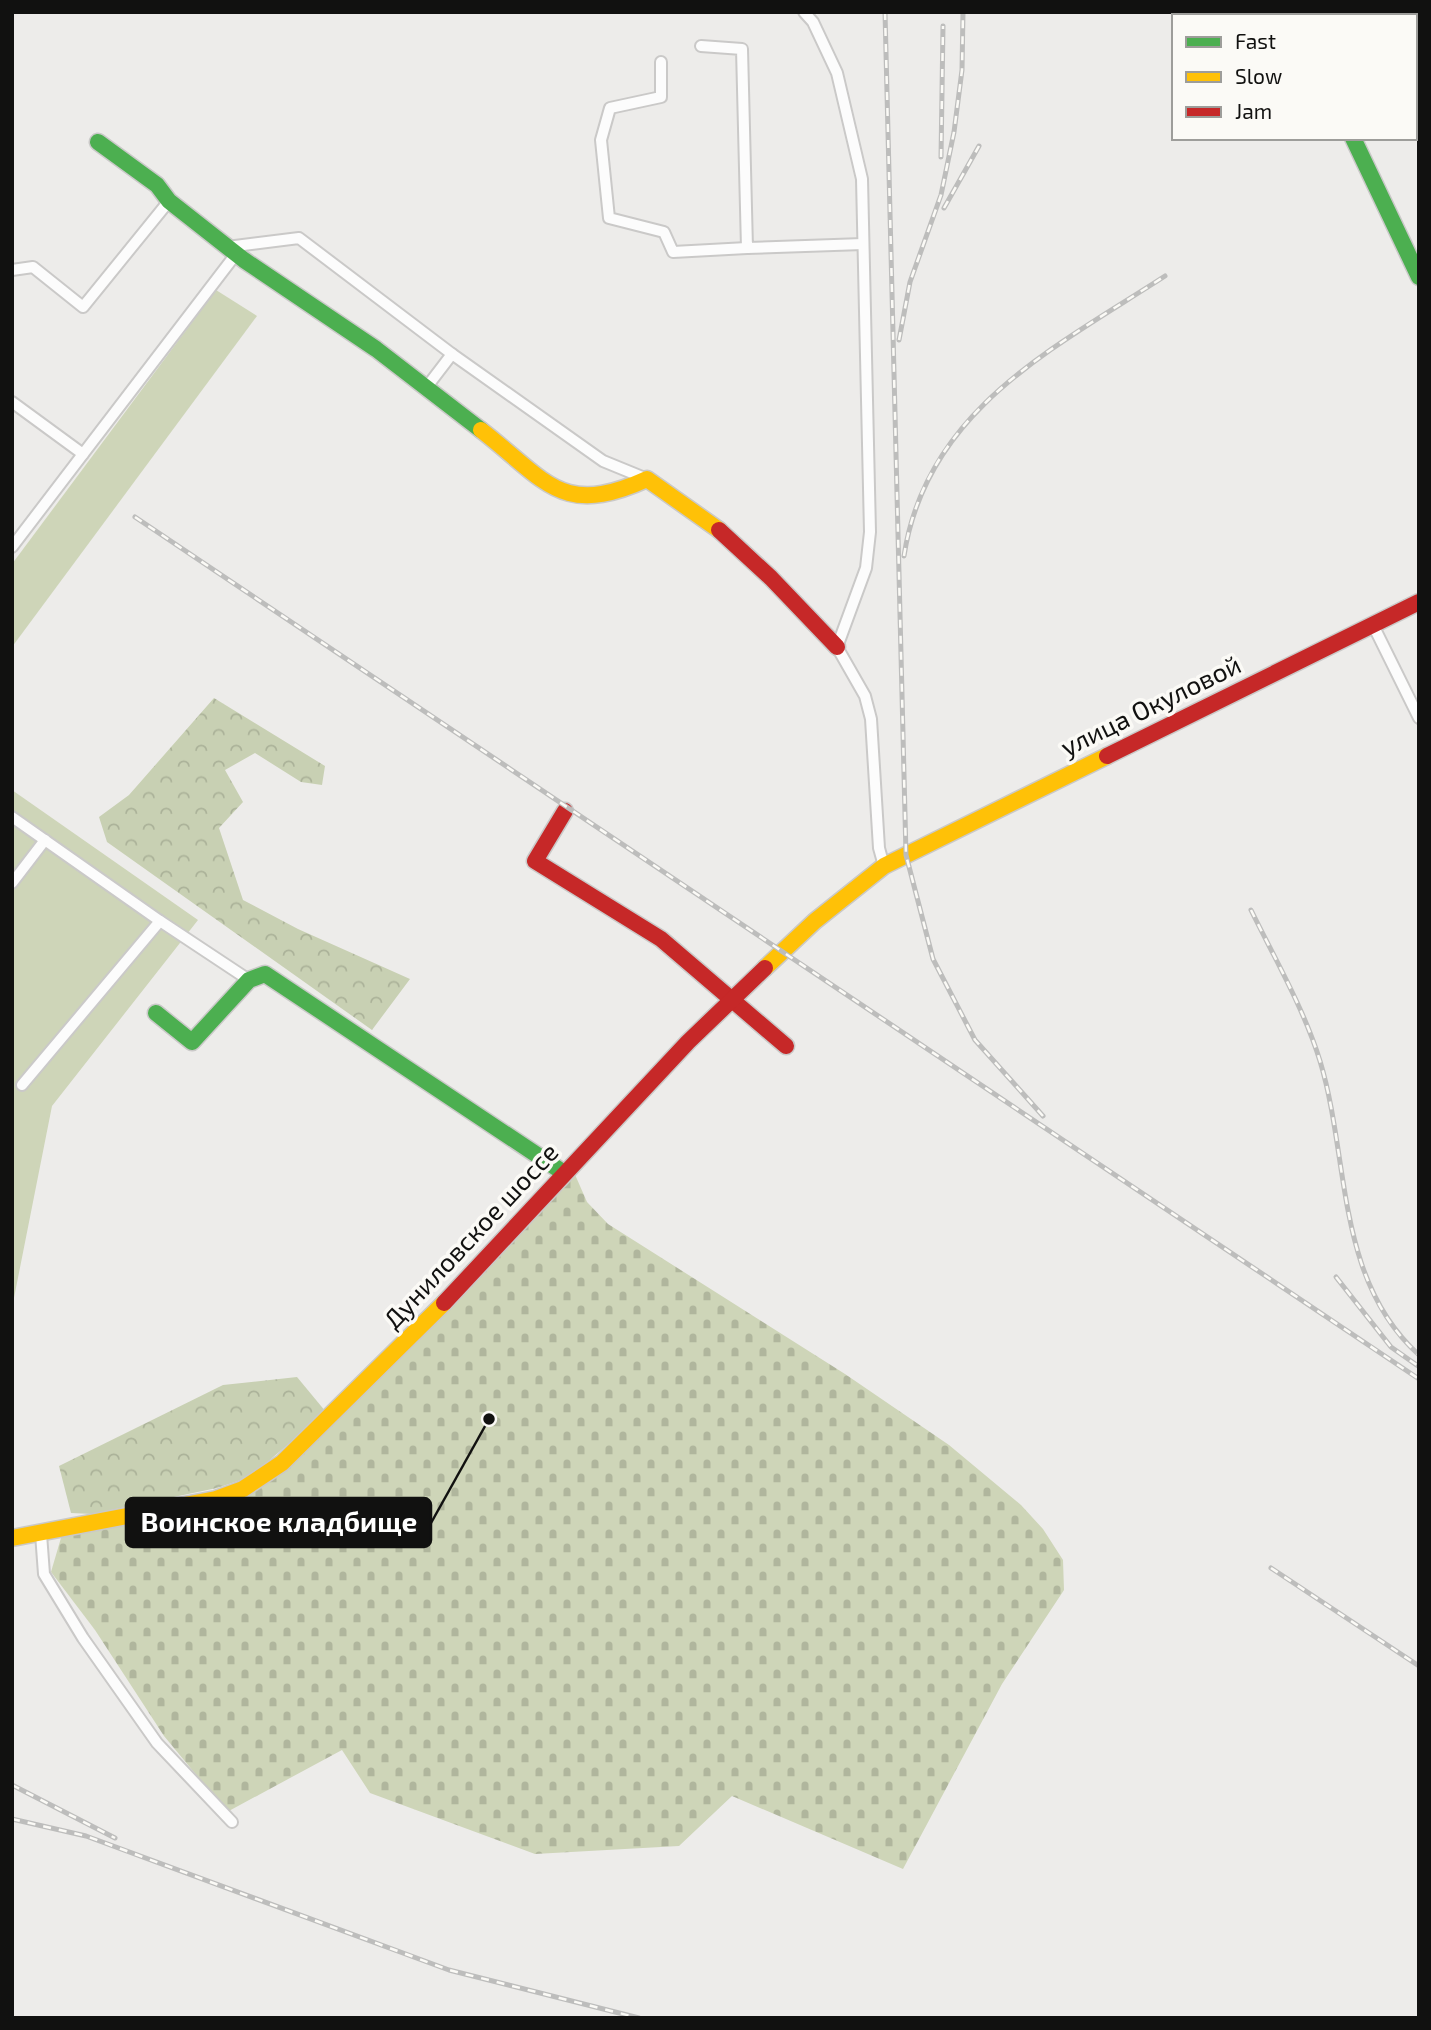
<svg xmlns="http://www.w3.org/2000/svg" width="1431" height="2030" font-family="'Exo 2',sans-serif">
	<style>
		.forest { fill: url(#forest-crowns) }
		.cemetery { fill: url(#cemetery-stones) }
		.green { fill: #ced5b8 }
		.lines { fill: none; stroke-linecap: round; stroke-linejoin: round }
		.street-casing { stroke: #cac9c8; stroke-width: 14 }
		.fast-casing { stroke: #cac9c8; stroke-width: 19 }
		.slow-casing { stroke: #cac9c8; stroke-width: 19 }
		.jam-casing { stroke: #cac9c8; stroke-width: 19 }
		.street { stroke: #fcfcfc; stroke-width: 10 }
		.fast { stroke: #4caf50; stroke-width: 16 }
		.slow { stroke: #ffc107; stroke-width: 16 }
		.jam { stroke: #c62828; stroke-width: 16 }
		.rail-casing { stroke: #bdbdbc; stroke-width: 5 }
		.rail { stroke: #fbfaf6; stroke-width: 2.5; stroke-dasharray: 8; stroke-linecap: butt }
		.labels { text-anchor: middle; stroke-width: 7; stroke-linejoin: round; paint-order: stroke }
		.street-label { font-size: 26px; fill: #111110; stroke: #fbfaf6 }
		.leader { fill: none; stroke: #111110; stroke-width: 2.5 }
		.callout-dot { fill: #111110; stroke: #fbfaf6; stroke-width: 2.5 }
		.callout { fill: #111110; stroke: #111110; stroke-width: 2.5 }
		.callout-label { font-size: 28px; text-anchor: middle; font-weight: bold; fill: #fff }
	</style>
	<defs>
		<pattern id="forest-crowns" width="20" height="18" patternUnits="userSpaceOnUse" patternTransform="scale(1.75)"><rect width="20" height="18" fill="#c8d0b3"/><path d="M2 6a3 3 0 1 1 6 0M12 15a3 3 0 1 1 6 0" fill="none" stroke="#abb299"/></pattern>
		<pattern id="cemetery-stones" width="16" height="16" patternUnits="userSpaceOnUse" patternTransform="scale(1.75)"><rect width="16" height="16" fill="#ced5b8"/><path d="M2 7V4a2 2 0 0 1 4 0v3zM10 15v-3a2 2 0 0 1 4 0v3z" fill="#b0b69d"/></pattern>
	</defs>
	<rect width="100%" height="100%" fill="#edecea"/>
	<g class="forest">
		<path d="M214 698 325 766 322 785 301 782 255 753 225 770 243 802 219 828 243 900 298 929 410 979 372 1030 107 842 99 817 129 795Z"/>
		<path d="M297 1377 326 1412 250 1477 217 1488 92 1514 71 1513 59 1466 223 1385Z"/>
	</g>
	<path class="cemetery" d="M573 1170 587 1202 608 1224 845 1374 949 1445 1021 1505 1043 1529 1063 1560 1064 1590 1002 1684 903 1869 732 1796 679 1846 535 1854 370 1793 342 1750 227 1812 164 1736 95 1630 51 1572 63 1531 247 1492Z"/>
	<g class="green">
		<path d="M216 290 257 316 12 647V564Z"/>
		<path d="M12 790 198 920 52 1106 12 1308Z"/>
	</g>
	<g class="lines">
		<defs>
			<g id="street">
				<path d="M804 12 813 22 837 73 862 179 870 532 866 568 837 647 865 696 871 719 879 848 884 866"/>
				<path d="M1312 16 1319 12"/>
				<path d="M701 46 742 49 747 248 863 244"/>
				<path d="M661 62V97L610 108 601 140 609 218 664 232 673 252 747 248"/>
				<path d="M227 247 299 238 452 354"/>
				<path d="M12 270 33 267 83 307 169 201"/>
				<path d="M426 388 452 354 603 461 647 479"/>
				<path d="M12 402 83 454 236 254"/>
				<path d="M12 547 83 454"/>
				<path d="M1373 625 1419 718"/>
				<path d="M12 817 160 921"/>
				<path d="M12 883 45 840"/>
				<path d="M22 1085 160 921 249 980"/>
				<path d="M41 1534 44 1574 83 1638 157 1743 232 1822"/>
			</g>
			<g id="fast">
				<path d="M1292 12 1294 16"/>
				<path d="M1353 138 1419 277"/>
				<path d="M98 142 157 185 169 201 244 260 376 349 481 430"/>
				<path d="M156 1013 192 1042 249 980 265 974 564 1173"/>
			</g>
			<g id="slow">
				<path d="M481 430C547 481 561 518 647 479L719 530"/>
				<path d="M765 968 815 921 884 866 1107 756"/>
				<path d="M12 1538 216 1499 243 1489 282 1463 444 1303"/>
			</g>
			<g id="jam">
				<path d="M719 530 771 578 837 647"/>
				<path d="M1107 756 1419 602"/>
				<path d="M565 811 535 861 661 939 786 1046"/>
				<path d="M444 1303 688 1042 765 968"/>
			</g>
		</defs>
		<use href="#street" class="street-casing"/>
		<use href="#fast" class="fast-casing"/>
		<use href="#slow" class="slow-casing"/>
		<use href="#jam" class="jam-casing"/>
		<use href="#street" class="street"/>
		<use href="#fast" class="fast"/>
		<use href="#slow" class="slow"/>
		<use href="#jam" class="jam"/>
		<defs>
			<g id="rail">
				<path d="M885 12 906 855 933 959 975 1040 1043 1116"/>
				<path d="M941 157 943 26"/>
				<path d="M944 208 979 146"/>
				<path d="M899 340 910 282 941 195 954 132 962 70 963 12"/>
				<path d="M135 517 1419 1379"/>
				<path d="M904 556C926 410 1054 348 1165 276"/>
				<path d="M1251 910C1275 959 1304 1009 1320 1061 1350 1160 1335 1279 1419 1355"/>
				<path d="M1336 1277 1391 1347 1418 1366"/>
				<path d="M1271 1568 1419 1666"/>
				<path d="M12 1785 115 1838"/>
				<path d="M12 1819 86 1836 449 1970 639 2018"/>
			</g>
		</defs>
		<use href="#rail" class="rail-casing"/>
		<use href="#rail" class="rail"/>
	</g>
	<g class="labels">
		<g class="street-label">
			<text transform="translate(1151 706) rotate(-26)" y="9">улица Окуловой</text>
			<text transform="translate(471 1236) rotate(-47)" y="9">Дуниловское шоссе</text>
		</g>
	</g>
	<path class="leader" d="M489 1419L431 1523"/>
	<circle class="callout-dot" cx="489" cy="1419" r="7"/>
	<rect class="callout" x="126" y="1498" width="305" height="49" rx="7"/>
	<g class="callout-label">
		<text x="279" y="1532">Воинское кладбище</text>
	</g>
	<rect width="1431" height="2030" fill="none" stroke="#111110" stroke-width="28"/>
	<rect x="1172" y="14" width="245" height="126" fill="#fbfaf6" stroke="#9d9d9a" stroke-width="2"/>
	<rect x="1186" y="37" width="35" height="10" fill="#4caf50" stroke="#9d9d9a" stroke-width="2"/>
	<text x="1235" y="49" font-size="21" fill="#111110">Fast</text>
	<rect x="1186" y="72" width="35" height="10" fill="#ffc107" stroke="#9d9d9a" stroke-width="2"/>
	<text x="1235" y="84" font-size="21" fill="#111110">Slow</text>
	<rect x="1186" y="107" width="35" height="10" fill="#c62828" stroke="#9d9d9a" stroke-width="2"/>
	<text x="1235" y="119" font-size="21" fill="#111110">Jam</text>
</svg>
